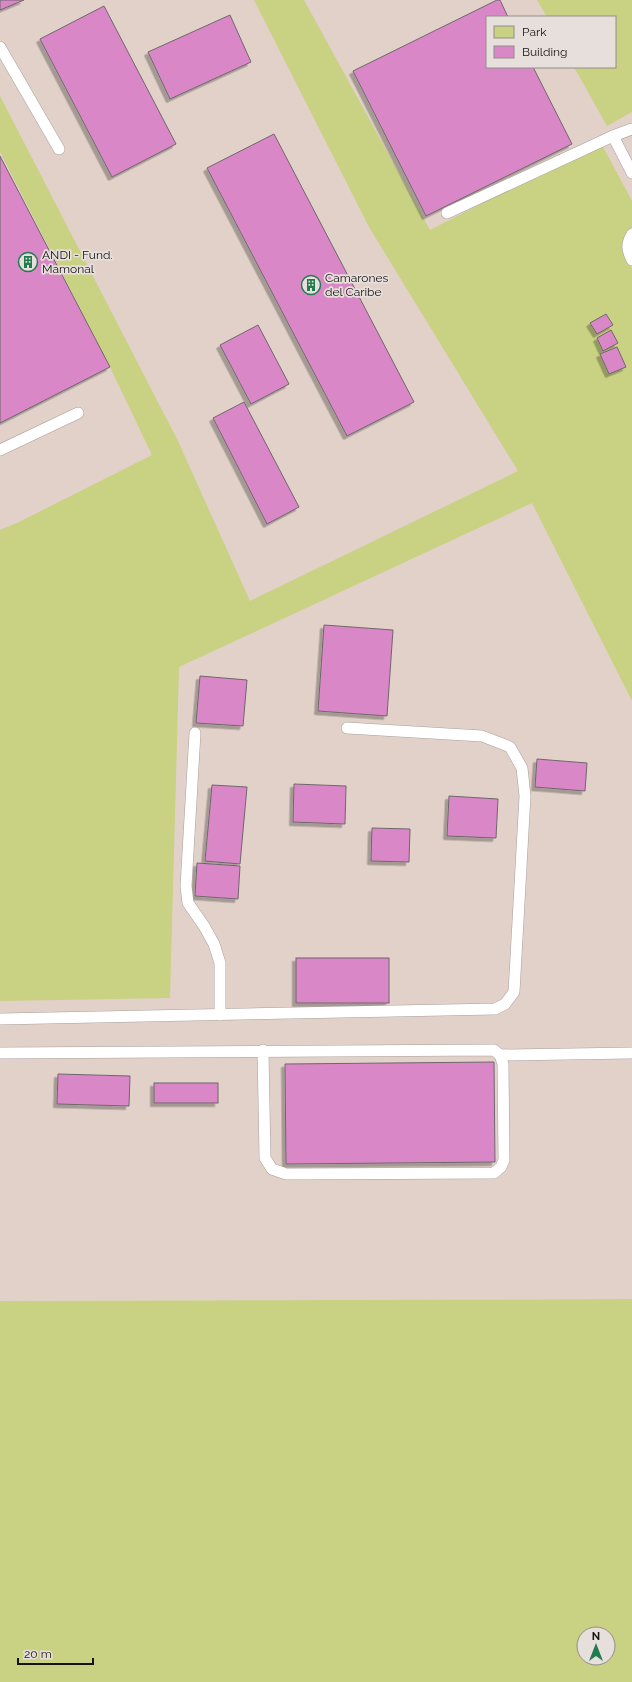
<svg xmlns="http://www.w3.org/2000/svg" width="632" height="1682" font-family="Raleway,sans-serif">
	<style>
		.built { fill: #e1d1c9; fill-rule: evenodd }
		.green { fill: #c9d182; fill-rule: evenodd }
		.building { fill: #d987c6; stroke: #6e676c; filter: url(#shadow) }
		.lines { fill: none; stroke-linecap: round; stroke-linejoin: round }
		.service-casing { stroke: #a7a09c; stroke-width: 12 }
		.service { stroke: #fff; stroke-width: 11 }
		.labels { text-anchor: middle; stroke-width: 3.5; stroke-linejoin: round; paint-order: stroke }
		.poi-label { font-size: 12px; fill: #161312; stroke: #e7dfdb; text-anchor: start }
	</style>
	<defs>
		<filter id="shadow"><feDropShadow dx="-3.5" dy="3.5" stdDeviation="0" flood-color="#0004"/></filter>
	</defs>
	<rect width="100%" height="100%" fill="#e7dfdb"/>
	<path class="built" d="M0 0H632V1299L0 1301ZM487 17H615V67H487Z"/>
	<g class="green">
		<path d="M254 0H304L430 230 601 143 632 201V701L532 503 179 667 170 998 0 1001V530L17 523 152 455 110 367 0 152V96L178 441 250 601 518 471 369 227Z"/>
		<path d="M537 0H632V112L607 126 574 67H615V17H547Z"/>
		<path d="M632 1299V1682H0V1301ZM584 1634H608V1658H584Z"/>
	</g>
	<g class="building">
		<path d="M0 0H24L0 10Z"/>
		<path d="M497 0H500L508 17H487V67H533L572 144 426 216 353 71Z"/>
		<path d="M104 6 176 144 112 177 40 39Z"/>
		<path d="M230 15 251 62 170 99 148 52Z"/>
		<path d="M274 134 414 402 347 436 207 168Z"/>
		<path d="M0 156 110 367 0 423Z"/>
		<path d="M606 314 613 325 597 334 590 323Z"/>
		<path d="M258 325 289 384 251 404 220 345Z"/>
		<path d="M611 330 618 343 603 351 597 338Z"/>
		<path d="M617 347 626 367 609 374 600 354Z"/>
		<path d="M244 402 299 507 267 524 213 418Z"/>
		<path d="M324 625 393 630 387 716 318 711Z"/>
		<path d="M200 676 247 680 243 726 196 723Z"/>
		<path d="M537 759 587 763 585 791 535 787Z"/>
		<path d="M294 784 346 786 345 824 293 822Z"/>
		<path d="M212 785 247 787 240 864 205 861Z"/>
		<path d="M449 796 498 799 496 838 447 836Z"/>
		<path d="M372 828 410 829 409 862 371 861Z"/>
		<path d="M197 863 240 866 238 899 195 896Z"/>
		<rect x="296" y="958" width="93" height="45"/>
		<path d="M494 1062 495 1162 286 1164 285 1064Z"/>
		<path d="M58 1074 130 1076 129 1106 57 1104Z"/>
		<rect x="154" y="1083" width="64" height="20"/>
	</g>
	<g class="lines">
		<defs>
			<g id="service">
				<path d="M0 47 59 149"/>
				<path d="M613 136 632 173"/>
				<path d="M447 213 613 136 632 129"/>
				<path d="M632 234C626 244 627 250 632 260"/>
				<path d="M0 450 78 413"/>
				<path d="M195 733 186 886 188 903 204 926 214 944 220 963V1015"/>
				<path d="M0 1019 495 1009 505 1004 514 992 525 796 522 768 510 747 482 736 347 728"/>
				<path d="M0 1053 494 1050 500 1055 503 1064 504 1160 501 1167 494 1173 286 1174 272 1169 265 1158 263 1050"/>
				<path d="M500 1055 632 1053"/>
			</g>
		</defs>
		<use href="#service" class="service-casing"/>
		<use href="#service" class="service"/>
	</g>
	<defs>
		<symbol id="building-ring" viewBox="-11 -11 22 22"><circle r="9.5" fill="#e7dfdb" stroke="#227b50" stroke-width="1.5"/><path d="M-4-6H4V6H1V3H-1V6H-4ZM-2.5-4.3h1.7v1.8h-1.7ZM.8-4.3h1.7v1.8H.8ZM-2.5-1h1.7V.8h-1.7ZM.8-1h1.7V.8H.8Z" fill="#227b50"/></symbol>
	</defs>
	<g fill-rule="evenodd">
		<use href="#building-ring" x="17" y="251" width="22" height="22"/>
		<use href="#building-ring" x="300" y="274" width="22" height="22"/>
	</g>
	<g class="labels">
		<g class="poi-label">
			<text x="42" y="259">ANDI - Fund.<tspan x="42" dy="14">Mamonal</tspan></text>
			<text x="325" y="282">Camarones<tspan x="325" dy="14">del Caribe</tspan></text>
		</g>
	</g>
	<rect x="486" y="16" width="130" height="52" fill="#e7dfdb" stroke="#938d8b"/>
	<rect x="494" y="26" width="20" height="12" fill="#c9d182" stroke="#938d8b"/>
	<text x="522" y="36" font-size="12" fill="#161312">Park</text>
	<rect x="494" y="46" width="20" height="12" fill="#d987c6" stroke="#938d8b"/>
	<text x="522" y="56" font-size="12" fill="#161312">Building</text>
	<g transform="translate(596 1646)"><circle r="19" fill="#e7dfdb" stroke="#938d8b"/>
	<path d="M0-3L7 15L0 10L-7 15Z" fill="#227b50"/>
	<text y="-6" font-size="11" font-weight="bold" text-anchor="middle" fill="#161312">N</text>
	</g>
	<path d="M18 1658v6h75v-6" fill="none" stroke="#161312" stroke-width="2"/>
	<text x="24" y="1658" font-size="12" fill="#161312" stroke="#e7dfdb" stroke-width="3" paint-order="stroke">20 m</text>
</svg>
